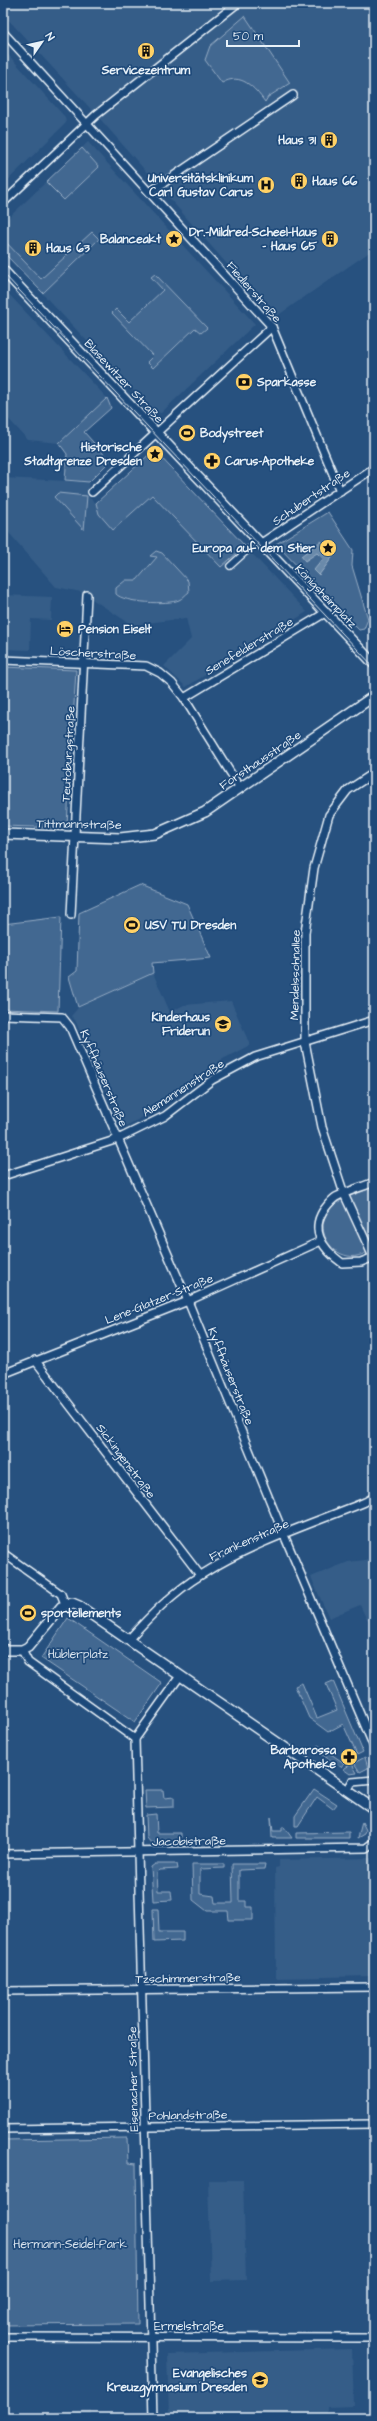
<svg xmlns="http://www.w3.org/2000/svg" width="377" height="2421" font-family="'Architects Daughter',sans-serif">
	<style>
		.built { fill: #355d88 }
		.green { fill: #436891; stroke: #96acc4; fill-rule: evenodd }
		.water { fill: #6b8aaa; stroke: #9db3c9 }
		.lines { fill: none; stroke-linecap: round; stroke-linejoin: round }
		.pedestrian-casing { stroke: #e8f1f8; stroke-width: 8 }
		.minor-casing { stroke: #e8f1f8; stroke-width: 10 }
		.tertiary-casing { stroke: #e8f1f8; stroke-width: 12 }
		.pedestrian { stroke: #1f4a7a; stroke-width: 5.5 }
		.minor { stroke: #1f4a7a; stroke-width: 7 }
		.tertiary { stroke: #1f4a7a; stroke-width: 9 }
		.tram { stroke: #e8f1f8; stroke-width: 1 }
		.labels { text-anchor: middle; stroke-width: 3.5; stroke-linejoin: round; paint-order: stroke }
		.poi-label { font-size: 12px; font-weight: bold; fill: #e8f1f8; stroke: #1f4a7a; text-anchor: end }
		.street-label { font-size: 12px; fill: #e8f1f8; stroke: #1f4a7a }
		.park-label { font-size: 12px; fill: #d8e3ee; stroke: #1f4a7a }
	</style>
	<rect width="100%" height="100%" fill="#27517f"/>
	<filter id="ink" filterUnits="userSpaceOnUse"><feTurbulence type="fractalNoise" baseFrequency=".025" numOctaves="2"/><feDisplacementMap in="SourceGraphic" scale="8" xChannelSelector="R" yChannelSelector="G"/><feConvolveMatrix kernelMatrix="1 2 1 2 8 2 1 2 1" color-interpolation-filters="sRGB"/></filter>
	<g filter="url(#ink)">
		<g class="built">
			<path d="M3 3H374V249L274 318 101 120 3 14Z"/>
			<path d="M3 49 65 117 66 123 3 185Z"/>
			<path d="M88 142 255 324 161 413 154 412 3 252V223Z"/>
			<path d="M3 288 107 398 59 443 28 440 3 413Z"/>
			<path d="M154 450 307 612 186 687 164 666 191 639 186 618 132 625 81 592 56 587 3 526V478L89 482 87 496 96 503Z"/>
			<path d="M3 595 52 597 51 620 31 619 30 650 3 649Z"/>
			<path d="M153 973 170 1012 184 1005 231 1001 250 1045 221 1060 160 1108 122 1128 75 1020 71 1016 78 1008Z"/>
			<path d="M374 1559V1625L366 1618 360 1605 329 1618 311 1577 348 1562Z"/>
			<path d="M374 1858V1976L276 1978 275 1868 279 1867V1860Z"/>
			<path d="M208 2180H243L246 2280 211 2281Z"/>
			<path d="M352 2349 354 2406 327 2407V2418H169L167 2354Z"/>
			<path d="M91 2411V2418H3V2413Z"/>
		</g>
		<g class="green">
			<path d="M245 16 290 83 268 97 265 102C254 87 241 72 222 83L205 60 210 46Z"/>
			<path d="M82 148 99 167 64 200 46 182Z"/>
			<path d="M92 232 99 239 43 293 3 252V239L41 279Z"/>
			<path d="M155 274 207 328 201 333 195 328 153 368 147 362 153 356 112 313 116 309 129 322 163 290 151 277Z"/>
			<path d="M107 398 111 408 84 432 110 461 89 482 65 480 67 454 59 443Z"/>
			<path d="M154 450 245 546 221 567 152 495 113 530 99 514 96 503Z"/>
			<path d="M58 493 87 496 84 530 54 497Z"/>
			<path d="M328 512 353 550 352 566 368 619 364 629 359 630 276 544ZM321 542 334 555 323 559 317 553Z"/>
			<path d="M156 551 162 553 188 581 189 592C186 594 182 599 179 600 168 605 124 603 116 594V588L126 580H137L157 557 150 556Z"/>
			<path d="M3 667 76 670 67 826 64 828 3 826Z"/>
			<path d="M140 885 187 904 211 958 152 963 153 973 78 1007 69 977 77 971 79 913Z"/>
			<path d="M61 917 58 1011 3 1009V924Z"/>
			<path d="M374 1187V1249C366 1253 357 1258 348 1256 329 1253 315 1228 328 1211 337 1198 360 1193 374 1187Z"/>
			<path d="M68 1618 162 1683 135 1722 41 1658Z"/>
			<path d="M333 1681 363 1752 357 1755 343 1724 328 1732 309 1718 295 1686 302 1683 317 1718 337 1710 326 1684Z"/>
			<path d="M318 1745 344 1763 341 1767 315 1750Z"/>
			<path d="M365 1757 368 1768 360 1772 354 1763Z"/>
			<path d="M352 1764 357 1773 350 1774 343 1769Z"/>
			<path d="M314 1789 337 1804 333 1809 317 1797 298 1826H295V1816Z"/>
			<path d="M145 1790H163L164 1798 174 1797V1807L146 1808Z"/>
			<path d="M156 1814 157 1833H181V1843H151L147 1838 146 1815Z"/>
			<path d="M271 1817 273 1831H282V1827H284L292 1838H272Z"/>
			<path d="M362 1822 366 1830 365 1834 358 1838Z"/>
			<path d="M349 1832V1838H296V1833Z"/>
			<path d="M155 1864H177L178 1869 160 1870 157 1873 158 1891H171L172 1900 153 1901 151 1867Z"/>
			<path d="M192 1864H224V1868L200 1869V1894L214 1896 215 1903H233L232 1864H265L264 1869 239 1870V1901H246V1907H253V1920H229L228 1911H207L193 1900Z"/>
			<path d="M153 1909H158L159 1932H183V1941L154 1942Z"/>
			<path d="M127 2138 128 2163 136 2164 138 2324 3 2325V2140Z"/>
		</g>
		<path class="water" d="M321 541 334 555 319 575 314 570 323 559 317 553 305 561 301 556Z"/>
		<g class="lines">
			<defs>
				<path id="pedestrian" d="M230 566 250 548"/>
				<g id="minor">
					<path d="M3 32 272 327 340 491"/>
					<path d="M150 192 293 95"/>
					<path d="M3 203 96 115 238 3"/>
					<path d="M92 492 272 327"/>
					<path d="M260 544 374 468"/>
					<path d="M3 660 146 666 160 673 172 683 184 698 240 788"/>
					<path d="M184 698 325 613"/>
					<path d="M374 773 348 790 329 815 314 868 305 933V1042L322 1127 344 1194 374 1259"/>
					<path d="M71 915 87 595"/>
					<path d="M3 1015 62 1017 70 1027 188 1301 284 1535 374 1747"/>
					<path d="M3 1176 118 1139 165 1116 212 1080 255 1057 374 1020"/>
					<path d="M374 1182C362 1187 348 1191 336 1197 330 1201 327 1206 323 1211 310 1232 324 1250 342 1263L361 1262 374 1257"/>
					<path d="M35 1360 200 1575"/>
					<path d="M3 1374 188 1301 321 1241"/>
					<path d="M3 1553 61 1594 65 1604"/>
					<path d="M128 1640C150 1616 173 1592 201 1575 251 1543 311 1524 365 1502L374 1497"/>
					<path d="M22 1650 28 1662 135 1739 180 1676"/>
					<path d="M135 1739 153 2418"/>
					<path d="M347 1791 352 1782 374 1780"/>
					<path d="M3 1854 366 1848 374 1842"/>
					<path d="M3 1991 374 1987"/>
					<path d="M3 2129 374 2124"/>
					<path d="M3 2337 374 2338"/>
				</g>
				<g id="tertiary">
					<path d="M3 270 374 664"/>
					<path d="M3 834 120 838 155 834 205 812 374 696"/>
					<path d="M3 1650H22L28 1647 61 1607 72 1603 79 1606 374 1809"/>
				</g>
			</defs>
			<use href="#pedestrian" class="pedestrian-casing"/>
			<use href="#minor" class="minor-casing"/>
			<use href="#tertiary" class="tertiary-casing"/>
			<use href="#pedestrian" class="pedestrian"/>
			<use href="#minor" class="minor"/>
			<use href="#tertiary" class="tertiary"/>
			<path class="tram" d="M3 273 374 667"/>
		</g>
	</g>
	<defs>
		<symbol id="building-disc" viewBox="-11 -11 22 22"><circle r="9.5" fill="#ffd166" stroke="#1f4a7a"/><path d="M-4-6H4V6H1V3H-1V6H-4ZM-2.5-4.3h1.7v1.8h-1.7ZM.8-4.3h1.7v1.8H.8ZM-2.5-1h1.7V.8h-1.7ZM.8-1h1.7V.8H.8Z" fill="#111"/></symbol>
		<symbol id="hospital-disc" viewBox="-11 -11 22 22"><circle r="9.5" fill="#ffd166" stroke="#1f4a7a"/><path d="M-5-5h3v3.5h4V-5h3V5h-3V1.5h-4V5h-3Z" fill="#111"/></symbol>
		<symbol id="sight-disc" viewBox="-11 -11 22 22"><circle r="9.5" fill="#ffd166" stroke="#1f4a7a"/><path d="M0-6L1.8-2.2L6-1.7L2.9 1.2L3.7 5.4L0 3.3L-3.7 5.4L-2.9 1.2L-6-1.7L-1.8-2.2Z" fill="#111"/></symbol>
		<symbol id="bank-disc" viewBox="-11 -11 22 22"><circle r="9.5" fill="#ffd166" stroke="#1f4a7a"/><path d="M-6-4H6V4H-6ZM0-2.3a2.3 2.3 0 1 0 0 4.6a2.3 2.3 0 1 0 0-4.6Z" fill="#111"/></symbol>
		<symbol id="stadium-disc" viewBox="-11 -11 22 22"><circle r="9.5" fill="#ffd166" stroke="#1f4a7a"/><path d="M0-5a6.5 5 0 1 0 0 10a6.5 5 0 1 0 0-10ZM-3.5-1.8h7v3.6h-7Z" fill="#111"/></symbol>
		<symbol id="pharmacy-disc" viewBox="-11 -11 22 22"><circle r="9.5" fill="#ffd166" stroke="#1f4a7a"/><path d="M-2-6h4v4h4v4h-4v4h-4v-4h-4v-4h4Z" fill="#111"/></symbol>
		<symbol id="hotel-disc" viewBox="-11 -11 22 22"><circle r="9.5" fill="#ffd166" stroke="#1f4a7a"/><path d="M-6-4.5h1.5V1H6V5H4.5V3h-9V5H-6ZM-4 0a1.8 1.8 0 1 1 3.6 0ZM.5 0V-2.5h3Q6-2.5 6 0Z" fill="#111"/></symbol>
		<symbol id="school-disc" viewBox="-11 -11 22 22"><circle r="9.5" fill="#ffd166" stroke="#1f4a7a"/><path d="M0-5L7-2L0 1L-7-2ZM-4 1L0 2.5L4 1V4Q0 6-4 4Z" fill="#111"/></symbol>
	</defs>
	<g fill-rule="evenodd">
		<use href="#building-disc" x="136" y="41" width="20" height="20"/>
		<use href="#building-disc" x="319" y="130" width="20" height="20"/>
		<use href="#building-disc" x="289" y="171" width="20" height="20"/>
		<use href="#hospital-disc" x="256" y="175" width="20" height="20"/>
		<use href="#sight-disc" x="164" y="229" width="20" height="20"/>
		<use href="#building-disc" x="320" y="229" width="20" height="20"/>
		<use href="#building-disc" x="23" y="238" width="20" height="20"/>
		<use href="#bank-disc" x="234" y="372" width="20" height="20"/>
		<use href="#stadium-disc" x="177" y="423" width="20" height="20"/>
		<use href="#sight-disc" x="145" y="444" width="20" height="20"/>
		<use href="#pharmacy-disc" x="202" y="451" width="20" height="20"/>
		<use href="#sight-disc" x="318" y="538" width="20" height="20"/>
		<use href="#hotel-disc" x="55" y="619" width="20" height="20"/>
		<use href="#stadium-disc" x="122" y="915" width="20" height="20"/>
		<use href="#school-disc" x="213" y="1014" width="20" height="20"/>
		<use href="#stadium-disc" x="18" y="1603" width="20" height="20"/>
		<use href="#pharmacy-disc" x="339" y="1747" width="20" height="20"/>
		<use href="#school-disc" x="250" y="2370" width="20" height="20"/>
	</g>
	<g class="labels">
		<g class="poi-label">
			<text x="146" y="74" text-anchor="middle">Servicezentrum</text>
			<text x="316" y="144">Haus 31</text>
			<text x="253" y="182">Universitätsklinikum<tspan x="253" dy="14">Carl Gustav Carus</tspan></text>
			<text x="312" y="185" text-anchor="start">Haus 66</text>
			<text x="317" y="236">Dr.-Mildred-Scheel-Haus<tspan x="317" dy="14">- Haus 65</tspan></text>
			<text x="161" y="243">Balanceakt</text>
			<text x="46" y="252" text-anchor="start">Haus 63</text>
			<text x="257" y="386" text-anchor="start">Sparkasse</text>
			<text x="200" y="437" text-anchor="start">Bodystreet</text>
			<text x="142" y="451">Historische<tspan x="142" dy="14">Stadtgrenze Dresden</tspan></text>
			<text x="225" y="465" text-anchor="start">Carus-Apotheke</text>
			<text x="315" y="552">Europa auf dem Stier</text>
			<text x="78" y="633" text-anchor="start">Pension Eiselt</text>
			<text x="145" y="929" text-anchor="start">USV TU Dresden</text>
			<text x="210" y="1021">Kinderhaus<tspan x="210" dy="14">Friderun</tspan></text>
			<text x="41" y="1617" text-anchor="start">sportellements</text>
			<text x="336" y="1754">Barbarossa<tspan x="336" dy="14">Apotheke</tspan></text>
			<text x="247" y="2377">Evangelisches<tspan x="247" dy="14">Kreuzgymnasium Dresden</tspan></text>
		</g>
		<g class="street-label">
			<text transform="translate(254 292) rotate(49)" y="4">Fiedlerstraße</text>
			<text transform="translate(124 381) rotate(47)" y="4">Blasewitzer Straße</text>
			<text transform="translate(311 497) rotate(-34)" y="4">Schubertstraße</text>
			<text transform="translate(326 596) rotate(46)" y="4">Königsheimplatz</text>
			<text transform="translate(249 646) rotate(-31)" y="4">Senefelderstraße</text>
			<text transform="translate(93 653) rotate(3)" y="4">Löscherstraße</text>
			<text transform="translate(68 754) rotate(-87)" y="4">Teutoburgstraße</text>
			<text transform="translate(260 760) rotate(-34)" y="4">Forsthausstraße</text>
			<text transform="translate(79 824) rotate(1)" y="4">Tittmannstraße</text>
			<text transform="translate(295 975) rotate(-89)" y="4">Mendelssohnallee</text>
			<text transform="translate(104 1078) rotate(67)" y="4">Kyffhäuserstraße</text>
			<text transform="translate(183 1088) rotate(-33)" y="4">Alemannenstraße</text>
			<text transform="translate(159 1299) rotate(-22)" y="4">Lene-Glatzer-Straße</text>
			<text transform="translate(231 1376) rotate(68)" y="4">Kyffhäuserstraße</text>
			<text transform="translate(126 1461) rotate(53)" y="4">Sickingenstraße</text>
			<text transform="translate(249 1540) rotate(-24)" y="4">Frankenstraße</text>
			<text transform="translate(189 1841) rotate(-1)" y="4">Jacobistraße</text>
			<text transform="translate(188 1978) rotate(-1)" y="4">Tzschimmerstraße</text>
			<text transform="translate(133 2079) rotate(-91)" y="4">Eisenacher Straße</text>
			<text transform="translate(188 2115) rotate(-1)" y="4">Pohlandstraße</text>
			<text x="189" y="2330">Ermelstraße</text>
		</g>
		<g class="park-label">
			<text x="78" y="1658">Hüblerplatz</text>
			<text x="70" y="2248">Hermann-Seidel-Park</text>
		</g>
	</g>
	<rect width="377" height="2421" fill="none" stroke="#1f4a7a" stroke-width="16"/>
	<rect x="8" y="8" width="361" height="2405" fill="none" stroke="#e8f1f8" stroke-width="1.5" filter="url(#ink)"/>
	<g transform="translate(42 42) rotate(56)" stroke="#1f4a7a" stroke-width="3" paint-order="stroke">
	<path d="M0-3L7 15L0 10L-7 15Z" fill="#e8f1f8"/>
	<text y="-6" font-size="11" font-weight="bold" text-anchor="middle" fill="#e8f1f8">N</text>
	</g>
	<path d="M227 40v6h72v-6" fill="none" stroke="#e8f1f8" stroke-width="2"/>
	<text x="233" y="40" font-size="12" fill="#e8f1f8" stroke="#1f4a7a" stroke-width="3" paint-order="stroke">50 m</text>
</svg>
